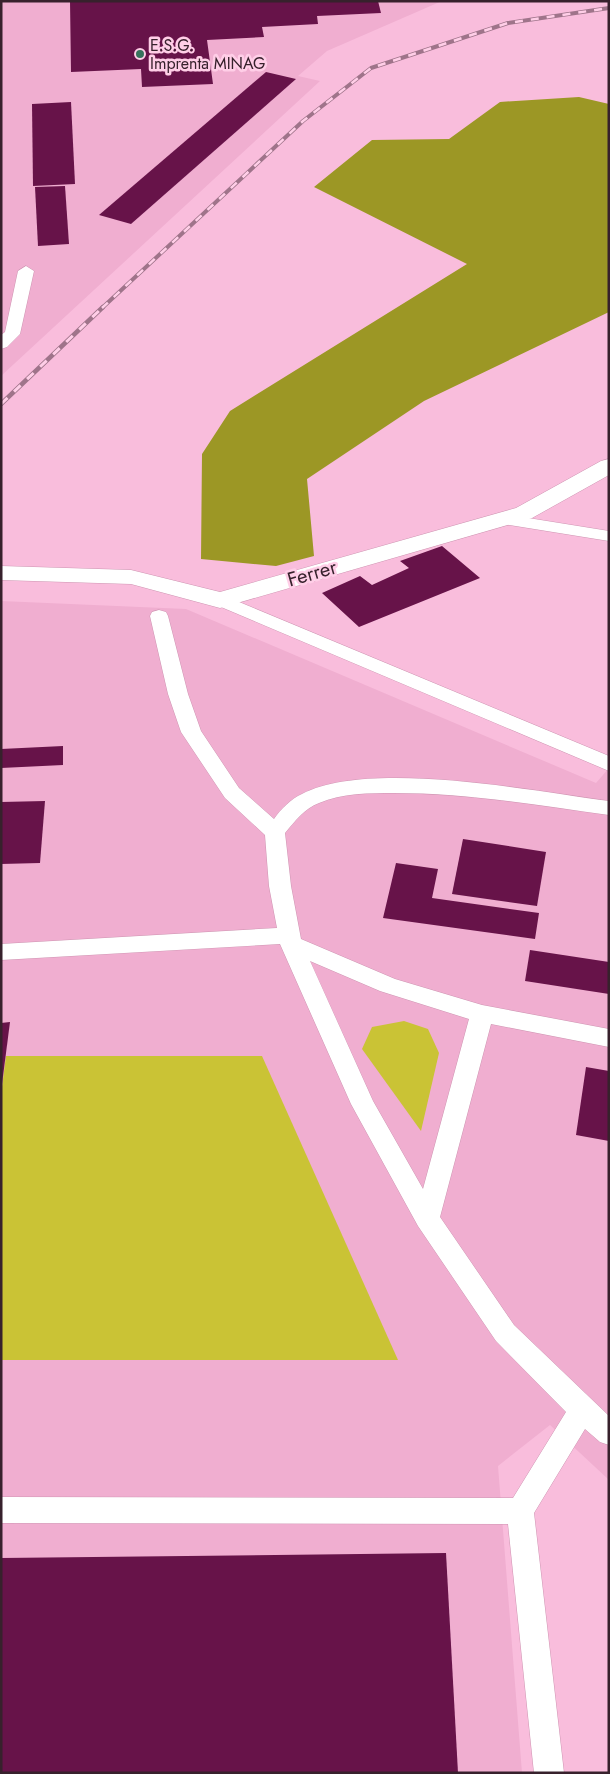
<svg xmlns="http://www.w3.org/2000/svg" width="610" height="1774" font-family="Jost,sans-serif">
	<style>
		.built { fill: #f0aed0 }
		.green { fill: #cac335 }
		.forest { fill: #9c9725 }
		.building { fill: #671349 }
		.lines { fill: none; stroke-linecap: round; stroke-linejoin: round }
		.lane-casing { stroke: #ce95b2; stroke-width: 1 }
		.street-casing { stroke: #ce95b2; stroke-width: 1 }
		.lane { fill: #fff; fill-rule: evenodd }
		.street { fill: #fff; fill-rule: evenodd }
		.rail-far1-casing { stroke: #9f748a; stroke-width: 4 }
		.rail-casing { stroke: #9f748a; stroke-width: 4.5 }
		.rail-far1 { stroke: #ffcee7; stroke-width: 2.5; stroke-dasharray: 8; stroke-linecap: butt }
		.rail { stroke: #ffcee7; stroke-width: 3; stroke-dasharray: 9; stroke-linecap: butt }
		.poi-dot { fill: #37725c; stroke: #ffcee7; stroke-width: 2 }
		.labels { text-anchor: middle; stroke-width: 5; stroke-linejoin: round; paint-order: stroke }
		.far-poi-label { font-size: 16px; fill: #37212c; stroke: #ffcee7; text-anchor: start }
		.street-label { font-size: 20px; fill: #37212c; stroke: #ffcee7 }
	</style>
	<rect width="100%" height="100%" fill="#f9bddc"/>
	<g class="built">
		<path d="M1 1H442L327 51 298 76 320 81 1 376Z"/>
		<path d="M1 601 186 609 596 783 609 768V1480L550 1425 498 1466 522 1773H1Z"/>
	</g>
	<g class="green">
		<path d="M404 1021 428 1029 439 1053 421 1131 362 1049 372 1027Z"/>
		<path d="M6 1056H262L398 1360H1V1094Z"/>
	</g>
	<path class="forest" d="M579 97 609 104V312L424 401 307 479 314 556 276 566 201 559 202 454 230 411 467 264 314 187 372 140 449 139 500 102Z"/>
	<g class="building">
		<path d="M70 1H378L381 13 317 16 318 24 262 27 264 37 207 40 213 84 142 87 141 69 71 72Z"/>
		<path d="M266 72 296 79 131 224 99 215Z"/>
		<path d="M71 102 75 184 33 186 32 104Z"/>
		<path d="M65 186 69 244 38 246 35 187Z"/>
		<path d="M442 546 480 578 359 627 322 593 360 576 372 585 409 568 400 561Z"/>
		<path d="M63 746V765L1 768V749Z"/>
		<path d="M45 801 40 863 1 864V802Z"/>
		<path d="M463 839 546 852 537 906 452 894Z"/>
		<path d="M396 863 438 869 432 898 539 913 535 939 383 918Z"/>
		<path d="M530 950 609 962V994L525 981Z"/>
		<path d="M10 1022 2 1084H1V1023Z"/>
		<path d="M586 1067 609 1071V1141L576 1135Z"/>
		<path d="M446 1553 458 1773H1V1558Z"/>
	</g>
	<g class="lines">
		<defs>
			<g id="lane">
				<path d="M26 266 34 271 20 334 7 347 1 349V335L5 332 18 271Z"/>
				<path d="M503 514 609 531V541L497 523 494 519 497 515Z"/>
				<path d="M220 594 609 756V771L214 604 211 600 214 596Z"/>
				<path d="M159 610 166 612 168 616 188 694 201 731 239 788 274 819C281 809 291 799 302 794 369 759 533 791 609 801V815C537 805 466 793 394 793 369 793 342 793 319 803 305 808 294 822 285 833L291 886 301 939 395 979 482 1005 609 1029V1047L491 1024 440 1217 514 1325 609 1416V1445L600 1442 585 1429 534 1513 564 1773H534L508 1524 1 1523V1497L513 1498 566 1412 496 1341 418 1226 351 1104 280 944 1 960V944L277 928 269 886 265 835 225 798 181 732 168 694 150 616 152 612ZM310 961 380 991 469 1019 423 1189 373 1101Z"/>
			</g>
			<path id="street" d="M609 459V475L532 518 220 608 131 584 1 580V566L131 570 220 592 516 508 601 461Z"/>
		</defs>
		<use href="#lane" class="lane-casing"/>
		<use href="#street" class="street-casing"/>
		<use href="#lane" class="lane"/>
		<use href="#street" class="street"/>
		<defs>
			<path id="rail-far1" d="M102 308 303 121 371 68 508 23 609 8"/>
			<path id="rail" d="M1 404 103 307"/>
		</defs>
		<use href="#rail-far1" class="rail-far1-casing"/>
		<use href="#rail" class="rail-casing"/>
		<use href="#rail-far1" class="rail-far1"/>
		<use href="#rail" class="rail"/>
	</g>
	<circle class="poi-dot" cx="140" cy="54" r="5"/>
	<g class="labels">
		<g class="far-poi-label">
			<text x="150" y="51">E.S.G.<tspan x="150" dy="18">Imprenta MINAG</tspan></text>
		</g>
		<g class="street-label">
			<text transform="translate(312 573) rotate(-16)" y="7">Ferrer</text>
		</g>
	</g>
	<rect width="610" height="1774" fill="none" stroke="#37212c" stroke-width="5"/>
</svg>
